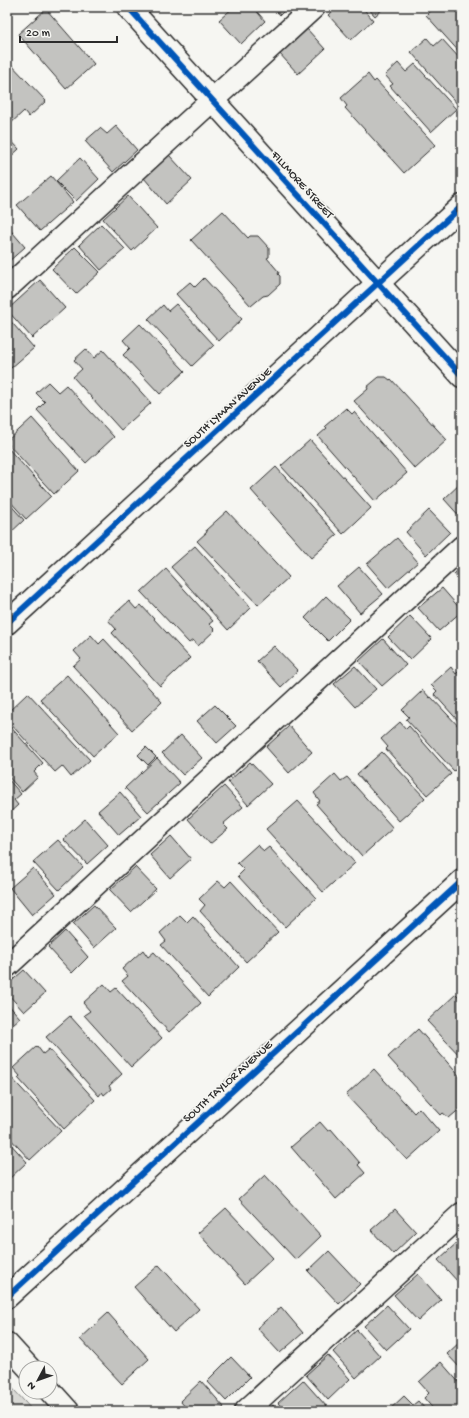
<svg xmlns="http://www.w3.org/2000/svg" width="469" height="1418" font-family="'Gochi Hand',sans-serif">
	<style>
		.green { fill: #d9d9d5; stroke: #828280 }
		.building { fill: #c3c3c0; stroke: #2b2b2b }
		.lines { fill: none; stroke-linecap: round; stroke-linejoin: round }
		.minor-casing { stroke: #2b2b2b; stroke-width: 25 }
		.path { stroke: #2b2b2b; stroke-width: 2.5; stroke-dasharray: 4 3; stroke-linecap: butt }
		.minor { stroke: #f6f6f2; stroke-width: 22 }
		.cycleway-casing { stroke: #f6f6f2; stroke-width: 8 }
		.cycleway { stroke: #0057b8; stroke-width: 6 }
		.labels { text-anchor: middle; stroke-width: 3.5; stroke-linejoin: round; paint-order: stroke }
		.street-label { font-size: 12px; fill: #2b2b2b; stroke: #f6f6f2 }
	</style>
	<rect width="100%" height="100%" fill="#f6f6f2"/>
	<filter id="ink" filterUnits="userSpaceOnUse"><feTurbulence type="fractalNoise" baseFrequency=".025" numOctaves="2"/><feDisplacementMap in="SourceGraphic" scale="8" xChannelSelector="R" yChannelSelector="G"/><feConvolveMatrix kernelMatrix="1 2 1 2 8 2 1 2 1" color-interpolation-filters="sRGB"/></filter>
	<g filter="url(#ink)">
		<path class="green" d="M7 1382 33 1411H7Z"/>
		<g class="building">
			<path d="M234 7H253L265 21 241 44 219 20Z"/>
			<path d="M273 7H288L280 15Z"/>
			<path d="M337 7H362L373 20 351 40 328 15Z"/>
			<path d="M367 7H385L375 16Z"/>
			<path d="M434 7H462V55L426 15Z"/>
			<path d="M46 9 94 64 66 89 18 34Z"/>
			<path d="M307 29 325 49 298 74 279 53Z"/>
			<path d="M427 38 434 46 442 39 462 61V103L459 106 411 52Z"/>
			<path d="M7 60 46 101 29 117 24 111 9 125 7 123Z"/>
			<path d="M398 63 406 72 415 64 456 109 431 132 390 86 393 84 385 75Z"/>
			<path d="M368 74 374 82 376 80 435 145 404 173 345 108 347 106 341 98Z"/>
			<path d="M116 126 137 150 113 172 85 141 100 128 107 134Z"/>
			<path d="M7 136 19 149 7 160Z"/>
			<path d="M169 155 192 180 166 204 144 178Z"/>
			<path d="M80 158 99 179 76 201 56 181Z"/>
			<path d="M51 176 73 202 40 231 17 205Z"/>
			<path d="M128 196 157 228 132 251 103 219Z"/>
			<path d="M223 211 248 238 250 236H258L269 248V257L267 258 279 272 278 274 280 276V284L268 295 263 296 251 306 191 240Z"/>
			<path d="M101 224 125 249 101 270 79 245Z"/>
			<path d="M7 226 25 247 7 263Z"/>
			<path d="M75 247 100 272 76 294 52 269Z"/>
			<path d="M204 278 242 319 219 341 176 294 190 282 195 287Z"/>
			<path d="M40 280 65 308 32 338 7 310Z"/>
			<path d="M176 304 214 345 192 366 148 319 163 305 168 311Z"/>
			<path d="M7 317 34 348 11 368 7 364Z"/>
			<path d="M140 324 185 371 160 394 123 355 130 348 123 340Z"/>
			<path d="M86 349 94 358 103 350 151 403 121 430 73 377 82 369 74 360Z"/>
			<path d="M379 377H386L390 380 391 379 447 440 415 469 354 401 368 389 367 387Z"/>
			<path d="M48 382 58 392 66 385 114 437 86 463 37 410 45 402 36 393Z"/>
			<path d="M346 408 352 414 354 412 407 473 375 501 318 436 327 428 325 426Z"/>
			<path d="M32 418 79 471 54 494 7 443V441Z"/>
			<path d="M310 440 371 508 343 534 281 466Z"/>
			<path d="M7 447 51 496 26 519 7 498Z"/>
			<path d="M276 467 337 535 311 558 251 490Z"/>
			<path d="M462 482V519L444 499Z"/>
			<path d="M7 501 24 520 7 536Z"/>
			<path d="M429 510 450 532 426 555 406 532Z"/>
			<path d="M227 511 289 577 258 605 197 541 207 532 206 530Z"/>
			<path d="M397 538 418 562 388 588 367 564Z"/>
			<path d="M195 546 251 608 228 630 171 567Z"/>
			<path d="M359 567 383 594 360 613 337 586Z"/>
			<path d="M462 567V583L454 574Z"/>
			<path d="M166 569 213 621 209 624 215 630 198 646 193 640 189 643 141 592Z"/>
			<path d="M442 588 462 611 439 631 418 608Z"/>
			<path d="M326 596 350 619 328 641 305 618Z"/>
			<path d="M129 601 136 609 141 605 190 658 160 686 112 633 116 629 108 620Z"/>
			<path d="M410 616 432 639 410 660 388 637Z"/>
			<path d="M91 635 99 644 104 639 162 702 132 730 73 666 81 659 74 651Z"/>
			<path d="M383 639 406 665 382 686 359 661Z"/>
			<path d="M274 646 298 671 281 687 257 661Z"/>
			<path d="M355 666 376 689 355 707 334 684Z"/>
			<path d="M451 667 456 674 459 671 462 674V725L434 694 437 691 431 685Z"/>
			<path d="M67 675 119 733 93 756 40 699Z"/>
			<path d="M423 690 430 698 431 697 462 730V764L454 771 406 719 409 717 402 710Z"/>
			<path d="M28 693 90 760 71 777 62 766 55 772 7 720V713Z"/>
			<path d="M215 705 236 726 217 743 197 721Z"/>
			<path d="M400 722 406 729 409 726 451 774 427 795 386 749 388 747 381 739Z"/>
			<path d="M7 723 43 763 34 772 38 777 22 792 7 775Z"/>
			<path d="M289 726 312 752 289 773 266 747Z"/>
			<path d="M181 735 202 758 183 775 162 753Z"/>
			<path d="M146 747 156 757 148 765 138 755Z"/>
			<path d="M382 752 425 798 399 821 357 774Z"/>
			<path d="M157 758 180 783 148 812 125 788Z"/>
			<path d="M250 762 271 784 248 805 228 782Z"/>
			<path d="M335 774 341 781 347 777 393 828 362 856 316 804 320 801 314 793Z"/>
			<path d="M7 778 21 794 14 800 18 805 7 815Z"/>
			<path d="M224 786 243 807 223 824 228 829 210 844 188 819Z"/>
			<path d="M120 792 141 816 119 835 98 811Z"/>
			<path d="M298 801 355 863 323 892 266 829Z"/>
			<path d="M85 819 108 845 87 864 63 839Z"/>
			<path d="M171 836 191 859 170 878 150 855Z"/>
			<path d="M58 840 83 867 59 890 33 862Z"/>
			<path d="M257 845 264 851 269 847 316 898 285 927 238 876 244 870 237 863Z"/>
			<path d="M135 867 156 889 131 912 110 890Z"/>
			<path d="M33 868 56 894 32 915 10 888Z"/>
			<path d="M218 881 225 887 231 881 278 932 246 962 200 911 205 905 199 899Z"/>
			<path d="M94 905 116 928 94 948 73 924Z"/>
			<path d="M180 915 187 922 193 916 239 967 208 997 161 945 166 941 160 933Z"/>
			<path d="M65 931 88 957 72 973 48 947Z"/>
			<path d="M143 950 148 957 154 952 201 1003 169 1032 122 981 128 976 122 969Z"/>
			<path d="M24 970 45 993 24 1012 7 993V985Z"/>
			<path d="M104 984 111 992 116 988 162 1038 131 1067 84 1015 90 1011 83 1003Z"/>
			<path d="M456 994 462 1000V1058L427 1021Z"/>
			<path d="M7 1003 20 1018 7 1029Z"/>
			<path d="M70 1016 122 1074 109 1086 111 1089 104 1095 102 1092 99 1096 46 1037Z"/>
			<path d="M418 1029 462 1079V1107L449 1118 443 1113 441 1115 388 1057Z"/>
			<path d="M37 1046 43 1054 49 1049 95 1100 64 1129 18 1078 20 1076 13 1068Z"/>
			<path d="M374 1069 414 1113 419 1108 439 1131 407 1160 346 1095Z"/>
			<path d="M7 1073 61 1131 30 1160 7 1135Z"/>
			<path d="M320 1122 328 1131 331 1129 360 1163 358 1165 365 1173 336 1199 291 1147Z"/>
			<path d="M7 1140 27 1162 7 1181Z"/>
			<path d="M265 1175 321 1236 296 1260 239 1199Z"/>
			<path d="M226 1208 273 1258 245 1284 198 1233Z"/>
			<path d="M395 1209 416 1232 393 1254 371 1230Z"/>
			<path d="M460 1240 462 1243V1281L459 1283 438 1260Z"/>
			<path d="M329 1251 360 1284 339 1304 308 1271Z"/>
			<path d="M159 1265 199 1309 174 1332 134 1287Z"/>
			<path d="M418 1274 441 1300 418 1321 394 1295Z"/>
			<path d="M387 1305 409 1329 386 1350 364 1326Z"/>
			<path d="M281 1307 303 1333 280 1353 257 1328Z"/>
			<path d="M108 1313 149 1359 122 1384 80 1339Z"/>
			<path d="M357 1330 380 1356 356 1378 333 1352Z"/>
			<path d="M462 1340V1370L447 1354Z"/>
			<path d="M328 1355 350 1379 328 1400 306 1375Z"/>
			<path d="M231 1357 250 1377 226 1401 207 1381Z"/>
			<path d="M441 1362 462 1386V1411H435L424 1398 429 1393 419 1382Z"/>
			<path d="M303 1380 327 1407 322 1411H285L278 1403Z"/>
			<path d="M201 1381 224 1407 219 1411H189L180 1401Z"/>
			<path d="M404 1396 413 1405 418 1401 427 1411H388Z"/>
			<path d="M273 1405 278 1411H266Z"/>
		</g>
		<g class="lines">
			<defs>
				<g id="minor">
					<path d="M128 7 462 376"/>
					<path d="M7 288 314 7"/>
					<path d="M7 623 462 206"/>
					<path d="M7 966 462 547"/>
					<path d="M7 1297 462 881"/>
					<path d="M7 1344 29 1368"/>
					<path d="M50 1391 68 1411"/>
					<path d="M246 1411 462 1214"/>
				</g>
			</defs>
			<use href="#minor" class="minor-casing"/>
			<path class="path" d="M7 1406 13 1411"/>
			<use href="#minor" class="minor"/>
			<defs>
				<g id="cycleway">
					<path d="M128 7 462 376"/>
					<path d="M7 623 462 206"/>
					<path d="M7 1297 462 881"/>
				</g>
			</defs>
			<use href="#cycleway" class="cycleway-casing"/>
			<use href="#cycleway" class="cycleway"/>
		</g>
	</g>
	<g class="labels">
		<g class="street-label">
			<text transform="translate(303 184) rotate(48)" y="4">FILLMORE STREET</text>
			<text transform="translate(227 407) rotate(-42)" y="4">SOUTH LYMAN AVENUE</text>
			<text transform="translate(227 1081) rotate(-42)" y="4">SOUTH TAYLOR AVENUE</text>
		</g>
	</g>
	<rect width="469" height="1418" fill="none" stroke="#f6f6f2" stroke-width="24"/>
	<rect x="12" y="12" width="445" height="1394" fill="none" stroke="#2b2b2b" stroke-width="1.5" filter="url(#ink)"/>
	<g transform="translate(38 1380) rotate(229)"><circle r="19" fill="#f6f6f2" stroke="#a5a5a2"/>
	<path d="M0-3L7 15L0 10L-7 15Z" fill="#2b2b2b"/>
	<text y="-6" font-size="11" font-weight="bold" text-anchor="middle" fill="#2b2b2b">N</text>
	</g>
	<path d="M20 36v6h97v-6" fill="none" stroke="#2b2b2b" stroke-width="2"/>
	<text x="26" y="36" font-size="12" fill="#2b2b2b" stroke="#f6f6f2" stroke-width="3" paint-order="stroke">20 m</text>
</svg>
